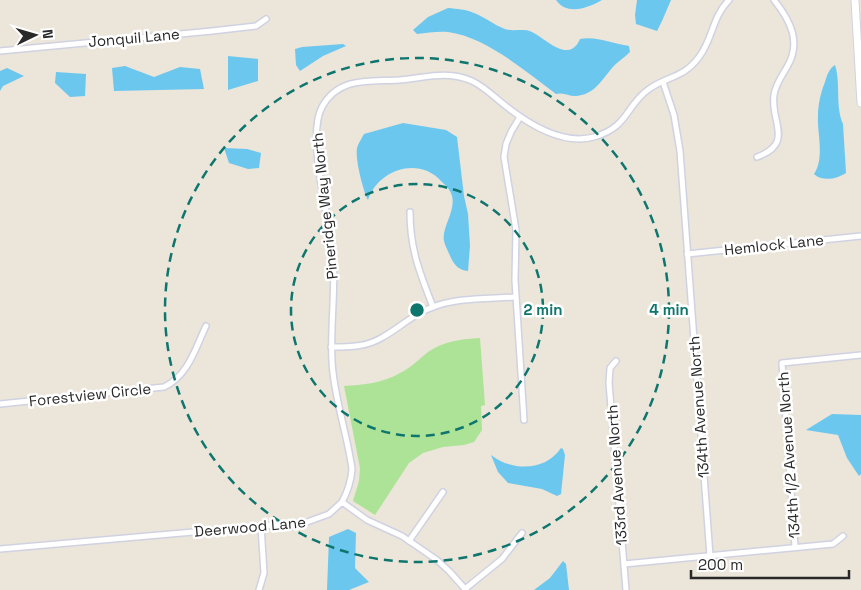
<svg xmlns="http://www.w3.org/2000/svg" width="861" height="590" font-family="'Space Grotesk',sans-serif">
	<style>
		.green { fill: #ade396 }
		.water { fill: #6cc7ef }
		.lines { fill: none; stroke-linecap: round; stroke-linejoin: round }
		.street-casing { stroke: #d0d2e2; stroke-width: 8 }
		.secondary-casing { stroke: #d0d2e2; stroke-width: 9 }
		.street { stroke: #fff; stroke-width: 5 }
		.secondary { stroke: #fff; stroke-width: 7 }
		.ring { fill: none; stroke: #0f766e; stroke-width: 2.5; stroke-dasharray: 9 6 }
		.labels { text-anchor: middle; stroke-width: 5; stroke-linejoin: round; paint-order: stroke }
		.street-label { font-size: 15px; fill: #292929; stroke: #fff }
		.centre { fill: #0f766e; stroke: #fff; stroke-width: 2.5 }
		.ring-label { font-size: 15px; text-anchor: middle; font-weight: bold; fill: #0f766e; stroke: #fff; stroke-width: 5; stroke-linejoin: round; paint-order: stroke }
	</style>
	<rect width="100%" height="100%" fill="#ebe5da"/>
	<path class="green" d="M480 338 485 405 481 406 482 430 474 442 464 445 443 447 423 453 409 463 375 515 353 501 359 481 360 468 344 386C363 385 383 383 400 373 411 368 419 359 428 352 444 341 462 339 480 338Z"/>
	<g class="water">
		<path d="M556 0H602C588 8 567 16 556 0Z"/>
		<path d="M637 0H671L662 21 657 31 636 24 635 15Z"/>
		<path d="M448 8C457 9 466 9 474 13 485 17 494 25 505 29 513 32 524 28 532 32 545 38 569 65 580 39 597 36 613 44 629 46L630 52C624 58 617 62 612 68 601 81 594 95 575 96 568 96 564 92 556 94 525 71 486 37 448 32 438 31 427 33 417 34L413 30 428 17Z"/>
		<path d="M343 44 346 46 323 56 300 71 296 65 295 49 302 47Z"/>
		<path d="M228 56 258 59V81L228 90Z"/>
		<path d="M835 65C841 84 835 106 843 124L846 173C837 179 822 182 814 174 825 158 817 134 818 116 818 104 821 92 825 82 827 75 829 69 835 65Z"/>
		<path d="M125 66 154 77 180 67 200 69 204 89 114 91 112 68Z"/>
		<path d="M7 68 24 76 3 86 0 91V71Z"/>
		<path d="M56 72 86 74 85 96 70 97 55 83Z"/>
		<path d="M403 123 446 130 457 137 464 196 468 214 470 246 468 271C459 270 455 266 451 258 449 253 445 246 444 241 441 227 458 209 451 193 449 188 444 184 441 181 418 156 378 170 368 200 363 190 355 159 357 148 358 144 362 138 364 134Z"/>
		<path d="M224 148 247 149 261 153 259 168 248 169 229 163Z"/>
		<path d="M832 414 861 415V474L859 476 847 458 838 435 806 430Z"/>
		<path d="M561 448 563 449 565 455 561 494 557 496 542 489 508 483 498 472 491 455C511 471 545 472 561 448Z"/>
		<path d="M348 529 356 533 355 568 369 582 349 590H327L329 537Z"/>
		<path d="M563 561 566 564 569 590H534L550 578Z"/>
	</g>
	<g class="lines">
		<defs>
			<g id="street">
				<path d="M0 51 212 31 256 26 266 19"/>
				<path d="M663 82 674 115 680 151 710 556"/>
				<path d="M520 117 511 132 506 144 504 157 516 230 515 280 524 420"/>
				<path d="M757 157C795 143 770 122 774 95 776 83 782 76 787 67 802 42 790 20 774 0"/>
				<path d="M410 212C410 250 420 273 433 307"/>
				<path d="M687 254 861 236"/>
				<path d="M331 347C350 347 367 347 383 337 399 328 411 316 428 309 455 297 487 299 515 297"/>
				<path d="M616 361 610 368 609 383 626 590"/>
				<path d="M0 404 164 387C188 376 195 349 206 326"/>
				<path d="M342 502C348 491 351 482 352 469 347 433 334 398 332 362 330 325 336 289 333 253 329 217 306 137 322 107 339 76 370 82 399 80 425 78 447 70 472 81 485 87 495 98 507 107 530 125 564 145 594 137 629 127 625 106 649 89 667 76 684 78 699 57 713 39 712 17 729 0"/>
				<path d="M409 541 443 492"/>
				<path d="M795 547 782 363 861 355"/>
				<path d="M0 549 307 522 329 514 342 502 367 520 402 536 437 560 449 571 466 590"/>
				<path d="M624 564 833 544 843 536"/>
				<path d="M465 589 502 559 522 533"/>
				<path d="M259 590 264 573 261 526"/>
			</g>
			<path id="secondary" d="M855 0 861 103"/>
		</defs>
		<use href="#street" class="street-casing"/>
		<use href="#secondary" class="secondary-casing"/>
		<use href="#street" class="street"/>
		<use href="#secondary" class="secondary"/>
	</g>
	<g class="ring">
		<circle cx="417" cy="310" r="126"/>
		<circle cx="417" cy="310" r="252"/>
	</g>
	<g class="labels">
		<g class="street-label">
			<text transform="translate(134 38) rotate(-5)" y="5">Jonquil Lane</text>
			<text transform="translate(325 206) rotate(-96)" y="5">Pineridge Way North</text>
			<text transform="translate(774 245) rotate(-6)" y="5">Hemlock Lane</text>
			<text transform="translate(90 395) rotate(-6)" y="5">Forestview Circle</text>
			<text transform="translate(699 407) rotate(-94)" y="5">134th Avenue North</text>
			<text transform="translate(789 455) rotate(-94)" y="5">134th 1/2 Avenue North</text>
			<text transform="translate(617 475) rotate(-94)" y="5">133rd Avenue North</text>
			<text transform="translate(250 527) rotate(-5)" y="5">Deerwood Lane</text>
		</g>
	</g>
	<circle cx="417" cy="310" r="8" class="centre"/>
	<g class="ring-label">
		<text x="543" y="315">2 min</text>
		<text x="669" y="315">4 min</text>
	</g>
	<g transform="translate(35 35) rotate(85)" stroke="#ffffff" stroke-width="4" paint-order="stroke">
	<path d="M0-4L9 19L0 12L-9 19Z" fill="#292929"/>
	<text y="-8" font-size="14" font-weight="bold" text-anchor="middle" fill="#292929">N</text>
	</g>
	<path d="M691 570v8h158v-8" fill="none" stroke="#292929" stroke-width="2.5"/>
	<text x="698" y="570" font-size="15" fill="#292929" stroke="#ffffff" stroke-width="4" paint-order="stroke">200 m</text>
</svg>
